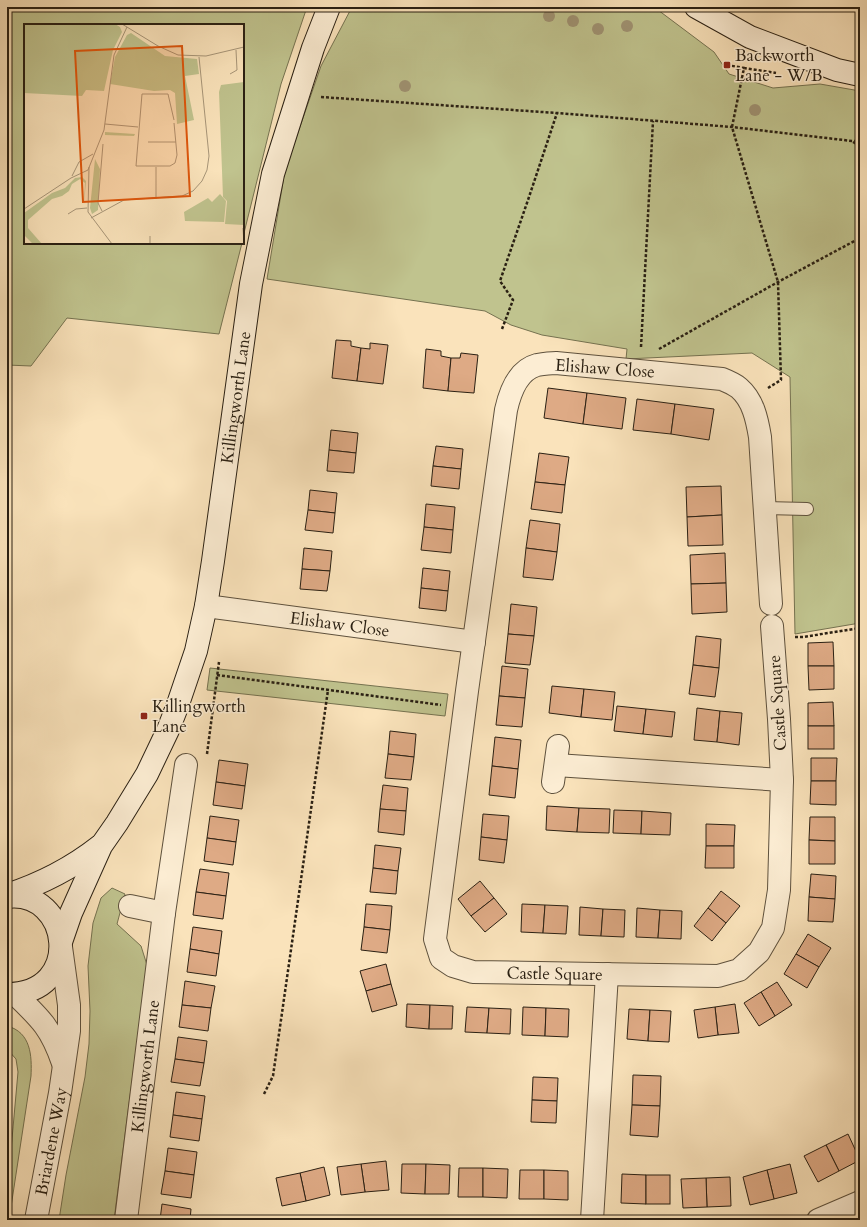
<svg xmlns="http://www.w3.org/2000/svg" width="867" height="1227" font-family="Cardo,serif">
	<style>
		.green { fill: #c0c38e; stroke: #757250 }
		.building { fill: #deaa85; stroke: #2a2013 }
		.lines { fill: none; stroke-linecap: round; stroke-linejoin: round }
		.service-casing { stroke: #5e513d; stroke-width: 14 }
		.minor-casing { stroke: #5e513d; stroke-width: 24 }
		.tertiary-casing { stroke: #5e513d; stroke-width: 24 }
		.secondary-casing { stroke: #2a2013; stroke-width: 24 }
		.path { stroke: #2a2013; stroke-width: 2.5; stroke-dasharray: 3 2; stroke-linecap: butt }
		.service { stroke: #fcedd3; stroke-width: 12 }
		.minor { stroke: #fcedd3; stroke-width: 22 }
		.tertiary { stroke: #fcedd3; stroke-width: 22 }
		.secondary { stroke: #fcedd3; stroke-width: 22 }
		.tree { fill: #a09373 }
		.poi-dot { fill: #8f2418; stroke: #fcedd3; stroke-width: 1.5 }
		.labels { text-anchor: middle; stroke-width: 3; stroke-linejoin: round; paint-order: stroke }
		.poi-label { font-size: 17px; fill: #2a2013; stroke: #fcedd3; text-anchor: start }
		.street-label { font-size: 17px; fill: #2a2013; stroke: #fcedd3 }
		.inset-road { fill: none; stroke: #a79578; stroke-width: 1 }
		.view { fill: #de560c; fill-opacity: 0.15; stroke: #de560c; stroke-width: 2 }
		.inset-edge { fill: none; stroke: #2a2013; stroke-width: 2 }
	</style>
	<rect width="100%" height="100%" fill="#fae3bb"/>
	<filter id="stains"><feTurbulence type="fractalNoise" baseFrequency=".005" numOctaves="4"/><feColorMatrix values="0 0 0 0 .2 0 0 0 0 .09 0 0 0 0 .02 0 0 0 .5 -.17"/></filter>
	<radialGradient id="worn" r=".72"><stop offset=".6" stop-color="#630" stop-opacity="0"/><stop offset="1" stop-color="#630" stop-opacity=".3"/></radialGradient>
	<g class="green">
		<path d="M7 7H307L281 84 243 237V25H25V243H242L219 334 67 318 31 366 7 365Z"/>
		<path d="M352 7H654L714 52 729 74 773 88 820 84 860 91V623L795 634 790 377 752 353 626 359 627 349 542 335 511 325 485 311 267 279 285 170 321 66Z"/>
		<path d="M210 668 448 694 445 716 207 690Z"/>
		<path d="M112 888 125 894 117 924 141 946 147 965 114 1220H59L66 1175 85 1077 89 1044 90 1011 88 966 93 923 101 898Z"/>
		<path d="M7 1026C31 1032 32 1056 31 1076L9 1220H7V1195L18 1072 16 1059 7 1049Z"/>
	</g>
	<g class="building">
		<path d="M336 340 351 341V346L361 348 357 381 332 378Z"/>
		<path d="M370 343 388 345 383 384 357 381 361 348 370 349Z"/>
		<path d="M426 349 441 351V356L451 358 448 391 423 388Z"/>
		<path d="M461 353 478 355 474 393 448 391 451 358H460Z"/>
		<path d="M548 388 587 393 583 424 544 418Z"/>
		<path d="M587 393 626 398 622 429 583 424Z"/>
		<path d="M637 399 675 404 671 434 633 430Z"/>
		<path d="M675 404 714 409 709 440 671 434Z"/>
		<path d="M331 430 358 433 356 453 329 450Z"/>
		<path d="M436 446 463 449 461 469 433 466Z"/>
		<path d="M329 450 356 453 354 473 327 471Z"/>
		<path d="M539 453 569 457 565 485 535 482Z"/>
		<path d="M433 466 461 469 459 489 431 486Z"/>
		<path d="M535 482 565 485 562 513 531 509Z"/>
		<path d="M721 486 722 515 687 517 686 487Z"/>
		<path d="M310 490 337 493 335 513 308 510Z"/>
		<path d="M426 504 455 507 453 530 424 527Z"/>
		<path d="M308 510 335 513 333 533 305 530Z"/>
		<path d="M722 515 723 545 688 546 687 517Z"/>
		<path d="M530 520 560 524 557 552 526 548Z"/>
		<path d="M424 527 453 530 451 553 421 550Z"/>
		<path d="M304 548 332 551 330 571 302 569Z"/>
		<path d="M526 548 557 552 553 580 523 577Z"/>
		<path d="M725 553 726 583 691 584 690 555Z"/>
		<path d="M423 568 450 571 448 591 421 588Z"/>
		<path d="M302 569 330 571 327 591 300 589Z"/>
		<path d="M726 583 727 612 692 614 691 584Z"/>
		<path d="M421 588 448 591 446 611 419 608Z"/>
		<path d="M511 604 537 607 534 636 508 634Z"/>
		<path d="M508 634 534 636 530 665 505 663Z"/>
		<path d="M696 636 721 639 719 668 693 665Z"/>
		<path d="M833 642 834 666H808V643Z"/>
		<path d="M693 665 719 668 715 697 689 694Z"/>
		<path d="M502 666 528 669 525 698 499 696Z"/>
		<path d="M808 666H834V689L809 690Z"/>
		<path d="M552 686 584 689 581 717 549 713Z"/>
		<path d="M584 689 615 692 612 720 581 717Z"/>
		<path d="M499 696 525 698 522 727 496 725Z"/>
		<path d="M833 702 834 726H808V703Z"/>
		<path d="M617 706 646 709 643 734 614 731Z"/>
		<path d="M697 708 720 711 717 742 694 740Z"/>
		<path d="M646 709 675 712 672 737 643 734Z"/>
		<path d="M720 711 742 713 739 745 717 742Z"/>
		<rect x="808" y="726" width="26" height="23"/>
		<path d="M390 731 416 734 414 757 388 754Z"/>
		<path d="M495 737 521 740 518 769 492 766Z"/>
		<path d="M388 754 414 757 411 780 385 778Z"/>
		<path d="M811 758H837L836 781H811Z"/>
		<path d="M219 760 248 764 245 786 216 782Z"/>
		<path d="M492 766 518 769 515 798 489 795Z"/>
		<path d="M811 781H836V805L810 804Z"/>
		<path d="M216 782 245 786 242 809 213 805Z"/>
		<path d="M383 785 408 788 406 811 380 809Z"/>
		<path d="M547 806 579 808 577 832 546 830Z"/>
		<path d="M579 808 610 809 609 833 577 832Z"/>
		<path d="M380 809 406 811 404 835 378 832Z"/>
		<path d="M614 810 642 811 641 834 613 833Z"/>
		<path d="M642 811 671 813 670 835 641 834Z"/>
		<path d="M483 814 509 816 507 840 481 837Z"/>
		<path d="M210 816 239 820 236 842 207 838Z"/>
		<path d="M810 817H835V841L809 840Z"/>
		<path d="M706 824 735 825 734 846H706Z"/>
		<path d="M481 837 507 840 504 863 479 860Z"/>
		<path d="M207 838 236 842 233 865 204 861Z"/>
		<path d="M809 840 835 841V864H809Z"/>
		<path d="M375 845 401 848 398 871 373 868Z"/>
		<path d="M706 846H734V868H705Z"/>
		<path d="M373 868 398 871 396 894 370 892Z"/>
		<path d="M200 869 229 873 226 896 196 892Z"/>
		<path d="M811 874 836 876 835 899 809 897Z"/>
		<path d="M480 881 494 898 471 916 458 899Z"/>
		<path d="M721 891 740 906 726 923 708 908Z"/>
		<path d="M196 892 226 896 223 919 193 915Z"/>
		<path d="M809 897 835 899 833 922 808 921Z"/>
		<path d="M494 898 507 914 485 932 471 916Z"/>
		<path d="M366 904 392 906 390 930 364 927Z"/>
		<path d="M522 904 545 905 543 933 521 932Z"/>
		<path d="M545 905 568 906 566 934 543 933Z"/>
		<path d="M580 907 603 909 601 936 579 935Z"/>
		<path d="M637 908 660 910 658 938 636 937Z"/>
		<path d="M708 908 726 923 712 941 694 926Z"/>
		<path d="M603 909 625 910 624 937 601 936Z"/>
		<path d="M660 910 682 911 681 939 658 938Z"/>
		<path d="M193 927 222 931 219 954 190 949Z"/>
		<path d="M364 927 390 930 387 953 361 950Z"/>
		<path d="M808 934 831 948 819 967 796 954Z"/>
		<path d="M190 949 219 954 216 976 187 972Z"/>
		<path d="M796 954 819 967 807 988 784 974Z"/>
		<path d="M386 964 391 984 366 991 360 971Z"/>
		<path d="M185 981 215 986 211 1008 182 1005Z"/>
		<path d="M777 982 792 1005 775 1016 761 992Z"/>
		<path d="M391 984 397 1005 372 1012 366 991Z"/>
		<path d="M761 992 775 1016 759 1026 744 1003Z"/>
		<path d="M407 1004 430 1005 429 1029 406 1027Z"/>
		<path d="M735 1004 739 1033 718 1035 715 1007Z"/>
		<path d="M182 1005 211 1008 208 1031 179 1027Z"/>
		<path d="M430 1005 453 1006 452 1029H429Z"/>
		<path d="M467 1007 489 1008 487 1033 465 1032Z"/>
		<path d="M523 1007 546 1008 545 1036 522 1035Z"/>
		<path d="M715 1007 718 1035 698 1038 694 1010Z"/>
		<path d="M489 1008 511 1009 510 1034 487 1033Z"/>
		<path d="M546 1008 569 1009 568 1037 545 1036Z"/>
		<path d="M629 1009 650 1010 648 1041 627 1039Z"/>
		<path d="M650 1010 671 1011 669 1042 648 1041Z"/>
		<path d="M178 1037 207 1041 204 1063 175 1059Z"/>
		<path d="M175 1059 204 1063 200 1086 171 1082Z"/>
		<path d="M633 1075 661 1076 660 1106 632 1105Z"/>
		<path d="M533 1077 558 1078 557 1101 532 1100Z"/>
		<path d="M176 1092 205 1096 202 1119 173 1115Z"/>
		<path d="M532 1100 557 1101 556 1123 531 1122Z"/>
		<path d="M632 1105 660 1106 658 1137 630 1135Z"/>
		<path d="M173 1115 202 1119 199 1141 170 1137Z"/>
		<path d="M848 1134 860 1160 839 1171 826 1145Z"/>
		<path d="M826 1145 839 1171 818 1182 804 1156Z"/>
		<path d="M168 1148 197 1152 194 1175 165 1171Z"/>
		<path d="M386 1161 389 1190 365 1192 361 1164Z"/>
		<path d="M361 1164 365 1192 341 1195 337 1167Z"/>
		<path d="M402 1164H426L425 1194 401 1193Z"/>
		<path d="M426 1164 450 1165 449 1194H425Z"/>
		<path d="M790 1164 797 1193 774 1199 767 1170Z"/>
		<path d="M324 1167 330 1195 306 1201 300 1173Z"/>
		<path d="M459 1168H483V1197H458Z"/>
		<path d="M483 1168 508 1169 507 1198 483 1197Z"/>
		<path d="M520 1170H544V1199H519Z"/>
		<path d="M544 1170 568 1171V1200L544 1199Z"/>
		<path d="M767 1170 774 1199 750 1205 743 1177Z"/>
		<path d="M165 1171 194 1175 191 1198 161 1194Z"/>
		<path d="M300 1173 306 1201 282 1206 276 1178Z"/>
		<path d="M622 1174 646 1175V1204L621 1203Z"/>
		<rect x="646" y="1175" width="24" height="29"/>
		<path d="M730 1177 731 1206 707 1207 706 1178Z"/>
		<path d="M706 1178 707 1207 683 1208 681 1179Z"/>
		<path d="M162 1204 191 1209 190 1220H160Z"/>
	</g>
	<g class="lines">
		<defs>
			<path id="service" d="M765 508 807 509"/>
			<g id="minor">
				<path id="s1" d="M771 604 760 437C757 419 753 400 739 388 734 384 727 381 722 379L556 363C550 363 543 364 537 365 518 370 510 392 506 410L467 691 435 939 441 958 453 966 473 972 718 976 739 970 759 952 773 928 779 890 782 780 779 719 772 626"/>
				<path id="s2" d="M206 606 474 642"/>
				<path d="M556 765 782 780"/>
				<path d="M553 782 558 746"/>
				<path d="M130 906 164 913"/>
				<path id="s3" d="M126 1220 164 913 186 765"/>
				<path d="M592 1220 607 974"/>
				<path d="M818 1220 860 1202"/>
			</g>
			<g id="tertiary">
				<path d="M15 994C41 1019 51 1028 63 1063"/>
				<path id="s4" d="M36 1220 60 1093 69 1031V1005L61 947"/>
			</g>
			<g id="secondary">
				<path d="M696 7 750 37 837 70 860 75"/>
				<path d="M7 895C41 884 72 868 100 846"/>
				<path d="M7 897C71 889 85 994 7 994"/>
				<path id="s5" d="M61 942 71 913 101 846 117 823 147 774 168 730 177 707 196 651 206 606 213 561 251 284 273 174 313 48 329 7"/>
			</g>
		</defs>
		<use href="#service" class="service-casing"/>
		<use href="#minor" class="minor-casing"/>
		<use href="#tertiary" class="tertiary-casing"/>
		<use href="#secondary" class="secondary-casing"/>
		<g class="path">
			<path d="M727 65 744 68"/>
			<path d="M321 97 557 113 732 127 852 141H860"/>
			<path d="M853 142 860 146"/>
			<path d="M502 329 513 300 500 281 528 200 557 113"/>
			<path d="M641 347 653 121"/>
			<path d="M659 349 778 282 860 238"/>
			<path d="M768 388 781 380 778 282 732 127 744 68 776 73"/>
			<path d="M795 637H803L860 628"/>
			<path d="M217 675 441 705"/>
			<path d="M207 754 219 662"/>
			<path d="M264 1094 273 1076 328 690"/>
		</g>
		<use href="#service" class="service"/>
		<use href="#minor" class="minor"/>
		<use href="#tertiary" class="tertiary"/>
		<use href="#secondary" class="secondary"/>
	</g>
	<g class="tree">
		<circle cx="549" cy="16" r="6"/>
		<circle cx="573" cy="21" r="6"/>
		<circle cx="627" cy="26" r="6"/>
		<circle cx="598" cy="29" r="6"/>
		<circle cx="405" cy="86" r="6"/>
		<circle cx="755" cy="110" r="6"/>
	</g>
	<g class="poi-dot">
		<rect x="723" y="61" width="8" height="8" rx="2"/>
		<rect x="140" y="712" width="8" height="8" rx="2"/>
	</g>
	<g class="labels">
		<g class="poi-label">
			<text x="735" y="61">Backworth<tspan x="735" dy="20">Lane - W/B</tspan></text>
			<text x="152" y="712">Killingworth<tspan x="152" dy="20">Lane</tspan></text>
		</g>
		<g class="street-label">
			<text transform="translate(605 368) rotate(4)" y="6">Elishaw Close</text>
			<text dy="6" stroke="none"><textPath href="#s5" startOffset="579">Killingworth Lane</textPath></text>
			<text dy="6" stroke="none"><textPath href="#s2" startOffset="135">Elishaw Close</textPath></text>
			<text transform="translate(777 703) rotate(-94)" y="6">Castle Square</text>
			<text dy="6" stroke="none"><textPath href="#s1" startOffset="1155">Castle Square</textPath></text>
			<text dy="6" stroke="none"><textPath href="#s3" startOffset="155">Killingworth Lane</textPath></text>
			<text dy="6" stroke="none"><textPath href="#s4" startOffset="80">Briardene Way</textPath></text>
		</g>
	</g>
	<g transform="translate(24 24)">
		<rect width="220" height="220" fill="#fae3bb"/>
		<path d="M0 0H91L96 3 98 8 89 26 80 67 62 66 58 72 0 69ZM107 9 141 32 173 35 175 50 161 52 170 96 153 100 151 69 146 66 130 67 86 60 91 33 103 11ZM220 58V201L201 200 203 177 199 173 195 68 197 61ZM81 108 111 110 110 112 81 111ZM71 135 76 145 74 186 68 190 66 184ZM58 153 62 157 60 181 61 159 56 155 48 160 45 167 38 172 28 175 4 196V204L18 220H9L0 211V189L28 169 41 164 51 154ZM196 170 202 177 200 198 161 197 160 188 184 174 188 178Z" fill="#c0c38e"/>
		<path class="inset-road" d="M98 0 134 22 154 31 182 32 220 23M206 50 213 46 212 26M150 96 144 70H118L112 142H146L151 139 153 131 150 99M81 100 114 103M124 118H152M65 143 64 188 88 220M48 152 55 138 69 130M132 175V143M0 185 47 154 64 146 80 106 90 31 103 3M78 187 74 179 79 120M44 190 52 185 63 184M67 194 100 176 158 172 169 167 178 157 183 146 185 132 175 33M219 204 220 220M126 212V220H136"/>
		<path class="view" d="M158 22 166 172 59 178 51 27Z"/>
		<rect width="220" height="220" class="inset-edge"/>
	</g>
	<rect width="867" height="1227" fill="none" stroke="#fae3bb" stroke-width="24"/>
	<rect x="8" y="8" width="851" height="1211" fill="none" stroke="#2a2013" stroke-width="2"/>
	<rect x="12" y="12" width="843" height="1203" fill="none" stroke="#2a2013"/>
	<rect width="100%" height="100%" filter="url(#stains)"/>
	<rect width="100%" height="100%" fill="url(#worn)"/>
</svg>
